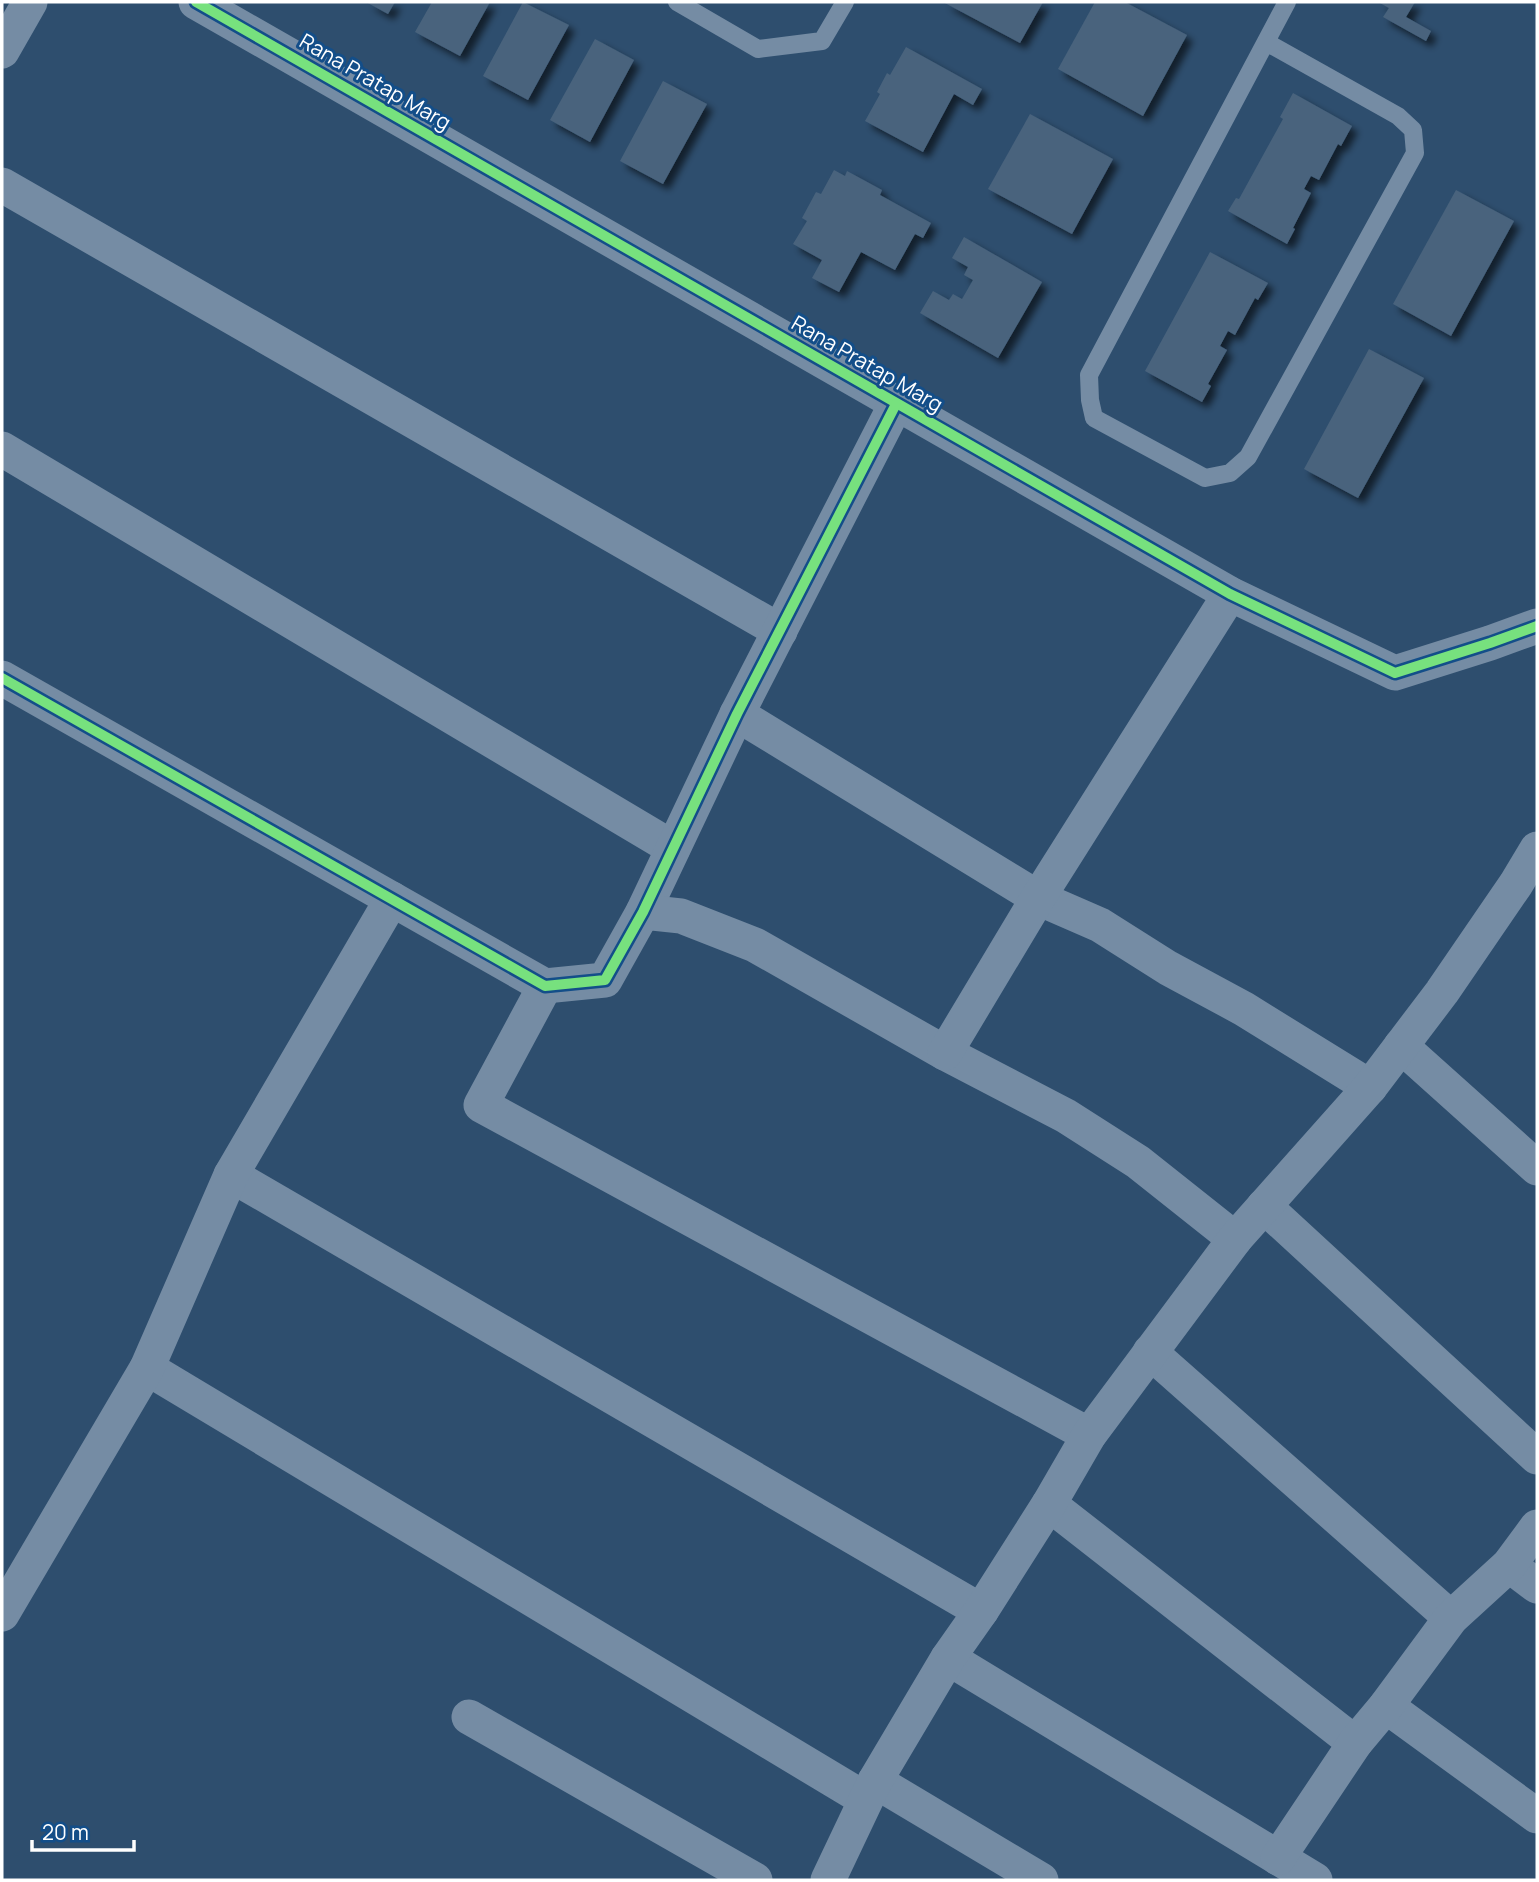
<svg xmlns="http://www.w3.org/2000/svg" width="1539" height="1882" font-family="Manrope,sans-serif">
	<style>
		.building { fill: #49637d; filter: url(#shadow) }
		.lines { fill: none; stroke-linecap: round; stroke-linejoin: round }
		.lane { stroke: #758ca4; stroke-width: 18 }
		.street { stroke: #758ca4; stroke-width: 35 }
		.cycleway-casing { stroke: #134e89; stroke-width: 15 }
		.cycleway { stroke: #77e17e; stroke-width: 10 }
		.labels { text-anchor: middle; stroke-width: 6; stroke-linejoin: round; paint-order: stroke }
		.street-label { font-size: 21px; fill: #fff; stroke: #134e89 }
	</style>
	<defs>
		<filter id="shadow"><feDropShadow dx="6" dy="6" stdDeviation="3.5" flood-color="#0009"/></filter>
	</defs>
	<rect width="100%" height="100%" fill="#2e4e6e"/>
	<g class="building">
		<path d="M366 2H395L388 14Z"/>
		<path d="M432 2H490L460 56 415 32Z"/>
		<path d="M523 2 569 25 528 100 483 76Z"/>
		<path d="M943 2H1043L1020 43Z"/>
		<path d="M1095 2H1125L1187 35 1143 116 1058 69Z"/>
		<path d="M1378 2H1415L1406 17 1431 31 1426 41 1383 17 1389 8Z"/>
		<path d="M595 39 634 60 590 142 550 120Z"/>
		<path d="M906 47 982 89 973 105 954 94 923 152 865 121 880 94 877 92 887 73 890 75Z"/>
		<path d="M663 81 707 104 663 184 620 161Z"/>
		<path d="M1293 93 1352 126 1341 146 1338 144 1319 180 1311 176 1304 189 1311 193 1293 228 1295 229 1287 244 1228 211 1236 198 1239 199 1283 119 1280 117Z"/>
		<path d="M1030 114 1113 159 1072 234 988 189Z"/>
		<path d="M834 170 845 176 847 171 882 190 880 195 931 223 923 238 915 234 895 270 861 252 839 292 812 278 822 260 793 244 807 221 802 218 816 192 821 194Z"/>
		<path d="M1456 190 1514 221 1451 336 1393 304Z"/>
		<path d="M964 237 1042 282 998 358 920 313 933 291 949 300 953 294 962 299 973 280 964 275 968 267 952 258Z"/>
		<path d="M1210 252 1268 283 1258 300 1255 298 1235 335 1228 331 1220 346 1227 350 1208 384 1211 386 1202 402 1145 371Z"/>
		<path d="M1369 349 1424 378 1358 498 1304 469Z"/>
	</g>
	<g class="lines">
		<g class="lane">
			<path d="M677 2 758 49 822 41 845 2"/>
			<path d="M1266 42 1398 116 1413 130 1415 153 1248 457 1230 473 1205 478 1094 418 1090 400 1089 375 1287 2"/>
		</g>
		<g class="street">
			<path d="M196 2 1230 594 1395 673 1490 643 1537 626"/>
			<path d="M2 51 30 2"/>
			<path d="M2 185 780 631"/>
			<path d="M2 449 673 848"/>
			<path d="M2 678 545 986 605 980 643 912 737 714 896 404"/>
			<path d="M737 714 1038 898 1100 925 1168 968 1244 1009 1370 1087"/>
			<path d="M643 912 681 916 755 945 945 1053 1066 1116 1138 1162 1235 1239"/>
			<path d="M545 986 481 1105 1089 1435"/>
			<path d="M1401 1046 1537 1168"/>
			<path d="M945 1053 1038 898 1230 594"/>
			<path d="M231 1175 981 1611"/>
			<path d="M1264 1206 1537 1457"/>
			<path d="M1150 1352 1451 1618"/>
			<path d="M147 1368 865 1799"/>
			<path d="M1049 1504 1355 1743"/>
			<path d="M1509 1565 1537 1586"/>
			<path d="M2 1614 147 1368 231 1175 392 899"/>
			<path d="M948 1658 1315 1880"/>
			<path d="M1386 1706 1537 1816"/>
			<path d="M469 1717 755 1880"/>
			<path d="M875 1781 1041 1880"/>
			<path d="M1278 1858 1355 1743 1386 1706 1451 1618 1509 1565 1537 1527"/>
			<path d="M828 1880 875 1781 948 1658 981 1611 1049 1504 1089 1435 1235 1239 1370 1087 1442 992 1516 884 1537 849"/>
		</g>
		<defs>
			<g id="cycleway">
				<path d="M196 2 1230 594 1395 673 1490 643 1537 626"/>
				<path d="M2 678 545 986 605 980 643 912 737 714 896 404"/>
			</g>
		</defs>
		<use href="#cycleway" class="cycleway-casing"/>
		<use href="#cycleway" class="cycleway"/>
	</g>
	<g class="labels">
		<g class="street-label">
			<text transform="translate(375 82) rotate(30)" y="7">Rana Pratap Marg</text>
			<text transform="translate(867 364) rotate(30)" y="7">Rana Pratap Marg</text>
		</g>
	</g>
	<rect width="1539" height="1882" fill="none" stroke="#ffffff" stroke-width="7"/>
	<path d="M32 1840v10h102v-10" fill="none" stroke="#ffffff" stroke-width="3.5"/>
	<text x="42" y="1840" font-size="21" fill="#ffffff" stroke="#134e89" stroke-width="5" paint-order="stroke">20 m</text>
</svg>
